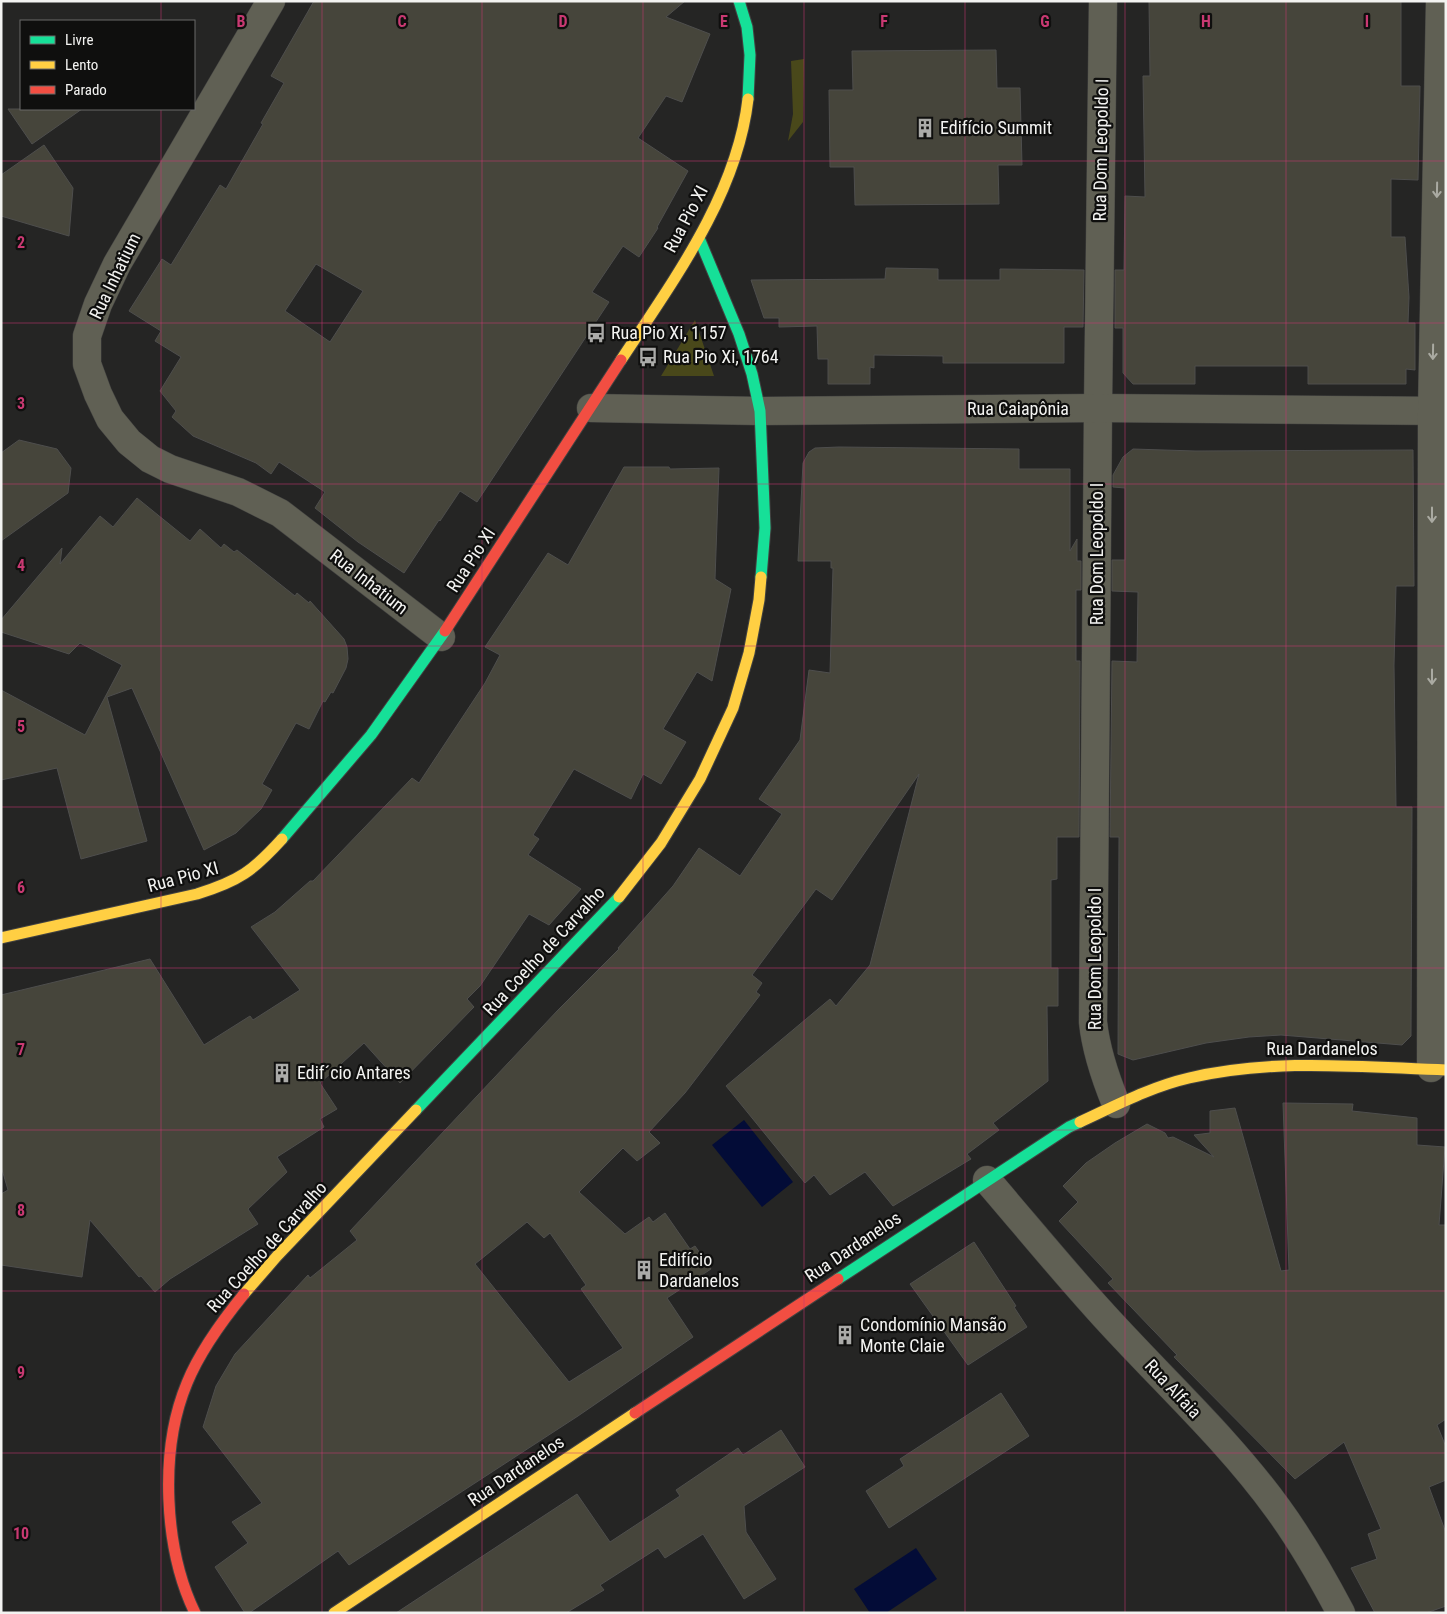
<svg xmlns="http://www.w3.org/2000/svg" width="1447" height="1614" font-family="'Roboto Condensed',sans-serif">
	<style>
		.green { fill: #49481a }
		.water { fill: #030c37 }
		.building { fill: #46453b; stroke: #4e4e4d; fill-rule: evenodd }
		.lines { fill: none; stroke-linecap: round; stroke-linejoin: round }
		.street-casing { stroke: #424241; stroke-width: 29 }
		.fast-casing { stroke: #424241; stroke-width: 13 }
		.slow-casing { stroke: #424241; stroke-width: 13 }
		.jam-casing { stroke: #424241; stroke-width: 13 }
		.street { stroke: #606054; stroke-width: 28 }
		.fast { stroke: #16e098; stroke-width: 11 }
		.slow { stroke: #ffcf43; stroke-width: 11 }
		.jam { stroke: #f24e42; stroke-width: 11 }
		.oneway { stroke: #aaaaa2 }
		.grid { fill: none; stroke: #c93972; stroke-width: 1; stroke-opacity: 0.55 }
		.labels { text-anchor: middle; stroke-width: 4.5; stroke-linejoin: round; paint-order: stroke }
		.poi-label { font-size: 18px; fill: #f3f3f1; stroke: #0f0f0e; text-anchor: start }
		.street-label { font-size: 18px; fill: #f3f3f1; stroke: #0f0f0e }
		.grid-label { font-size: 16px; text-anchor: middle; font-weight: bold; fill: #c93972; stroke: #0f0f0e; stroke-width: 4.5; stroke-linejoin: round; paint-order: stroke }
	</style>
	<rect width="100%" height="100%" fill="#252524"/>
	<g class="green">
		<path d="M804 59 803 122 788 141 793 114 791 61Z"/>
		<path d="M695 320 714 376H661Z"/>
	</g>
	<g class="water">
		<path d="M744 1120 793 1182 762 1207 712 1145Z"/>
		<path d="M916 1548 937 1579 886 1613H870L854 1589Z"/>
	</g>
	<g class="building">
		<path d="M314 1H685L666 17 710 34 682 102 666 96 638 138 688 171 657 227 658 228 639 257 623 246 592 292 609 302 477 502 460 491 440 521 439 520 404 573 358 542 315 508 325 492 279 462 271 474 256 463 193 436 172 417 176 411 160 391 181 357 155 341 161 331 129 311 162 259 171 265 220 185 226 189 263 124 261 123 284 83 271 76ZM316 264 363 291 330 342 285 311Z"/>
		<path d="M1149 1H1401V86H1420L1418 180 1391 179V237H1405L1409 297 1408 323H1415V370L1406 369V384H1308V366H1195V384H1133L1123 373V328H1115V270H1124L1125 196 1145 197 1143 76H1150Z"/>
		<path d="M996 50 997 88H1020L1022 165H998L999 204 855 205 854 167H830L829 90H853L852 51Z"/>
		<path d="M8 109H82L32 144Z"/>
		<path d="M44 145 73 188 69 236 1 216V175Z"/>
		<path d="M886 268 938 269V280H1000V269L1084 270 1083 327H1064V363H943V356L874 355V368L870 367V384H828V359H818L817 326 779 327V318H764L751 280 885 279Z"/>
		<path d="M19 440 57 449 71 468 68 493 1 541V453Z"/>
		<path d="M839 447 1019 449V469H1070V551L1077 539V561H1081V590H1076V661H1080L1079 837H1057V879L1051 880V968H1058V1006H1047L1048 1081 993 1123 999 1130 967 1154 971 1159 893 1206 865 1172 830 1195 814 1175 805 1183 726 1086 830 999 836 1006 870 965 919 774 832 900 816 889 752 975 762 983 756 992 760 995 685 1093 649 1132 660 1143 637 1161 623 1148 579 1192 625 1234 649 1217 653 1222 665 1213 690 1249 695 1246 711 1269 667 1298 693 1337 578 1416 349 1565 338 1551 249 1613H245L215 1567 248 1543 232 1522 262 1503 203 1427 216 1386 235 1354 308 1275 310 1278 357 1240 350 1231 558 1010 619 949 618 948 673 886 699 848 740 876 782 814 759 799 800 740 809 670 830 673 833 568H831V561H798L803 463 809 452 815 448ZM527 1222 544 1238 550 1233 586 1285 581 1289 623 1348 569 1382 475 1264Z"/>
		<path d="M1133 449 1195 451 1413 450 1414 586H1396L1394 665 1396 807H1412L1411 1036 1402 1045 1281 1035 1249 1037 1206 1043 1133 1060 1118 1054 1119 837H1110L1112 661 1137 662 1138 592 1112 591V560H1125V488L1113 487V475L1123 457Z"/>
		<path d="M624 467H669L670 469 719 468 715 579 731 589 712 681 697 672 663 729 686 742 661 784 643 774 631 799 574 769 533 835 539 839 528 855 581 889 549 925 529 914 480 986 467 999 474 1007 400 1083 364 1043 320 1083 337 1109 320 1119 324 1127 277 1157 287 1172 248 1209 258 1224 170 1279 155 1292 141 1276 139 1277 90 1220 82 1277 1 1265V1194L8 1190 1 1166V995L150 959 204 1045 250 1016 253 1020 300 990 251 927 275 912 310 881H313L412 778 419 783 485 683 500 655 485 647 548 553 568 565Z"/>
		<path d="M137 498 190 541 200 529 221 548 224 544 234 552 237 550 295 596 297 593 309 603 310 601 344 639 347 647 348 659 346 668 333 693 331 692 325 702 323 701 309 729 296 723 262 784 272 790 261 809 236 833 204 850 132 688 107 697 147 841 81 859 57 768 1 780V690L85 735 122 665 80 643 69 654 1 632V620L62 548 60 564 100 516 113 527Z"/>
		<path d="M1283 1103 1353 1104 1352 1111 1417 1118V1145L1445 1147 1439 1225H1446V1419L1437 1425 1446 1447V1480L1429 1487 1446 1533V1606L1426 1613H1375L1351 1568 1377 1559 1368 1534 1381 1529 1344 1442 1295 1479 1174 1357 1177 1355 1108 1283 1113 1279 1059 1221 1078 1202 1063 1186 1086 1163 1115 1143 1147 1124 1165 1133 1168 1138 1173 1137 1214 1157 1194 1135 1210 1133V1111L1235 1108 1281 1271 1289 1270Z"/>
		<path d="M974 1242 1016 1306 1014 1307 1027 1327 968 1365 910 1284Z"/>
		<path d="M1001 1393 1029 1436 889 1528 866 1491 904 1466 900 1459Z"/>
		<path d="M781 1430 805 1467 744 1506 746 1532 776 1579 744 1599 703 1534 665 1558 658 1548 600 1585 604 1590 566 1613H396L577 1494 610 1542 680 1496 676 1490 738 1448 743 1455Z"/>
	</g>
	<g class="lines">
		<defs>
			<g id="street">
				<path d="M271 1 117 264 98 304 87 336V364L98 394 110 419 129 442 150 459 170 469 238 492 280 513 441 637"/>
				<path d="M1103 1 1098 408 1093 1022C1096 1051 1105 1077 1116 1104"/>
				<path d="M591 408 760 411 1098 408 1446 411"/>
				<path d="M1431 1068 1432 411 1440 1"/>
				<path d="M987 1180C1024 1223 1060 1267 1098 1309 1158 1376 1226 1437 1278 1509 1302 1542 1322 1577 1341 1613"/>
			</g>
			<g id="fast">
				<path d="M739 1 747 27 750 55 748 99"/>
				<path d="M699 238 739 334 752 374 760 411 765 528 761 577"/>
				<path d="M282 839 371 735 445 631"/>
				<path d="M416 1110 619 897"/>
				<path d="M838 1279 1069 1127 1080 1122"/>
			</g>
			<g id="slow">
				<path d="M621 360C673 281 737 195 748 99"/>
				<path d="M619 897 661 843 700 779 733 708 749 653 759 600 761 577"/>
				<path d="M1 938 197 894C239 881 253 871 282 839"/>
				<path d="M1080 1122C1115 1106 1150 1087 1189 1078 1274 1058 1360 1067 1446 1070"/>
				<path d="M244 1294 277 1256 416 1110"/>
				<path d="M334 1613 635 1413"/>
			</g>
			<g id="jam">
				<path d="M445 631 621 360"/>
				<path d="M635 1413 838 1279"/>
				<path d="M195 1613C164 1549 159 1450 187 1383 200 1351 222 1321 244 1294"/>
			</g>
		</defs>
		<use href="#street" class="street-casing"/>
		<use href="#fast" class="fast-casing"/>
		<use href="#slow" class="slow-casing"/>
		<use href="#jam" class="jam-casing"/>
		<use href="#street" class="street"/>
		<use href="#fast" class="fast"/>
		<use href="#slow" class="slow"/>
		<use href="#jam" class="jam"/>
	</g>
	<defs><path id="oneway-shaft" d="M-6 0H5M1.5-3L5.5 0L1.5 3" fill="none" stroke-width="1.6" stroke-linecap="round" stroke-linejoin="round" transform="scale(1.25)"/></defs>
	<g class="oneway">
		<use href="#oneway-shaft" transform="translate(1437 190) rotate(91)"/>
		<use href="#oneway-shaft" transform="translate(1433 352) rotate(91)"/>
		<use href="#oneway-shaft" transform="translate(1432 515) rotate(90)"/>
		<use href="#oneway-shaft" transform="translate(1432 677) rotate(90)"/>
	</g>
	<path class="grid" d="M161 1V21M322 1V1613M482 1V1613M643 1V1613M804 1V1613M965 1V1613M1125 1V1613M1286 1V1613M161 109V1613M1 161H1446M1 323H1446M1 484H1446M1 646H1446M1 807H1446M1 968H1446M1 1130H1446M1 1291H1446M1 1453H1446"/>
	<defs>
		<symbol id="building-bare" viewBox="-9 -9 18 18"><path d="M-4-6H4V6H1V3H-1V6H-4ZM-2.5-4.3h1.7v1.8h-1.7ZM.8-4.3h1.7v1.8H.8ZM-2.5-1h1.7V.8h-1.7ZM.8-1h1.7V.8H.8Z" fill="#ababa9" stroke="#0f0f0e" stroke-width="2.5" paint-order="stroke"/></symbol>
		<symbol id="bus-bare" viewBox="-9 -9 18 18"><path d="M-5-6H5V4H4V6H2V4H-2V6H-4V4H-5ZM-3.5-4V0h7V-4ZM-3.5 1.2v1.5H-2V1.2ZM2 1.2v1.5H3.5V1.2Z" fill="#ababa9" stroke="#0f0f0e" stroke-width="2.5" paint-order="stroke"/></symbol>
	</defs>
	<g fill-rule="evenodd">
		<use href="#building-bare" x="911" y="114" width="28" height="28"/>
		<use href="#bus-bare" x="582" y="319" width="28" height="28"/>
		<use href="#bus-bare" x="634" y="343" width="28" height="28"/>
		<use href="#building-bare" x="268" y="1059" width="28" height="28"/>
		<use href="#building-bare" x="630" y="1256" width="28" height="28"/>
		<use href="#building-bare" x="831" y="1321" width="28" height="28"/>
	</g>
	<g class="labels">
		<g class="poi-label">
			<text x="940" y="134">Edifício Summit</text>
			<text x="611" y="339">Rua Pio Xi, 1157</text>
			<text x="663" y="363">Rua Pio Xi, 1764</text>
			<text x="297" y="1079">Edif´cio Antares</text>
			<text x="659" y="1266">Edifício<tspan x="659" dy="21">Dardanelos</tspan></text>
			<text x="860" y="1331">Condomínio Mansão<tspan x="860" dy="21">Monte Claie</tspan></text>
		</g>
		<g class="street-label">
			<text transform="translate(1101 150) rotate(-89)" y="6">Rua Dom Leopoldo I</text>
			<text transform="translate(686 219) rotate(-62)" y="6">Rua Pio XI</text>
			<text transform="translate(115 276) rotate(-64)" y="6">Rua Inhatium</text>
			<text x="1018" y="415">Rua Caiapônia</text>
			<text transform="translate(1097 554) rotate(-90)" y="6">Rua Dom Leopoldo I</text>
			<text transform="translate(471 560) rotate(-57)" y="6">Rua Pio XI</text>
			<text transform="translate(369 582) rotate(38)" y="6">Rua Inhatium</text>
			<text transform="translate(183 877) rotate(-15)" y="6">Rua Pio XI</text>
			<text transform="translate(544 951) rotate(-47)" y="6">Rua Coelho de Carvalho</text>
			<text transform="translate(1095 959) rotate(-90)" y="6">Rua Dom Leopoldo I</text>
			<text x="1322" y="1055">Rua Dardanelos</text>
			<text transform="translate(267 1247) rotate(-48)" y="6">Rua Coelho de Carvalho</text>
			<text transform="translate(853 1247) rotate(-34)" y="6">Rua Dardanelos</text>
			<text transform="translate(1173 1389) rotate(47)" y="6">Rua Alfaia</text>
			<text transform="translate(516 1471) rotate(-34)" y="6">Rua Dardanelos</text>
		</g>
	</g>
	<g class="grid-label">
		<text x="241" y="27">B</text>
		<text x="402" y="27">C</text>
		<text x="563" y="27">D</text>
		<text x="724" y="27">E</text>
		<text x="884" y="27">F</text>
		<text x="1045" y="27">G</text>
		<text x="1206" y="27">H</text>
		<text x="1367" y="27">I</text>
		<text x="21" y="248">2</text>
		<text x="21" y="409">3</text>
		<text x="21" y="571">4</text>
		<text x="21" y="732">5</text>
		<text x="21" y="893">6</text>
		<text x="21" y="1055">7</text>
		<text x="21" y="1216">8</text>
		<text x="21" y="1378">9</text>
		<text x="21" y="1539">10</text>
	</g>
	<rect width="1447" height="1614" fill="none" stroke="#f3f3f1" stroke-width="5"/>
	<rect x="20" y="20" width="175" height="90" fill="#0f0f0e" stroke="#6a6a69"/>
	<rect x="30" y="36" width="25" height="8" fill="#16e098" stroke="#6a6a69"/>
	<text x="65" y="45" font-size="15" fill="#f3f3f1">Livre</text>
	<rect x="30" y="61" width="25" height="8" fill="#ffcf43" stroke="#6a6a69"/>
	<text x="65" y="70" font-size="15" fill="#f3f3f1">Lento</text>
	<rect x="30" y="86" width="25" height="8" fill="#f24e42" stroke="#6a6a69"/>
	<text x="65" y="95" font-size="15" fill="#f3f3f1">Parado</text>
</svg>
